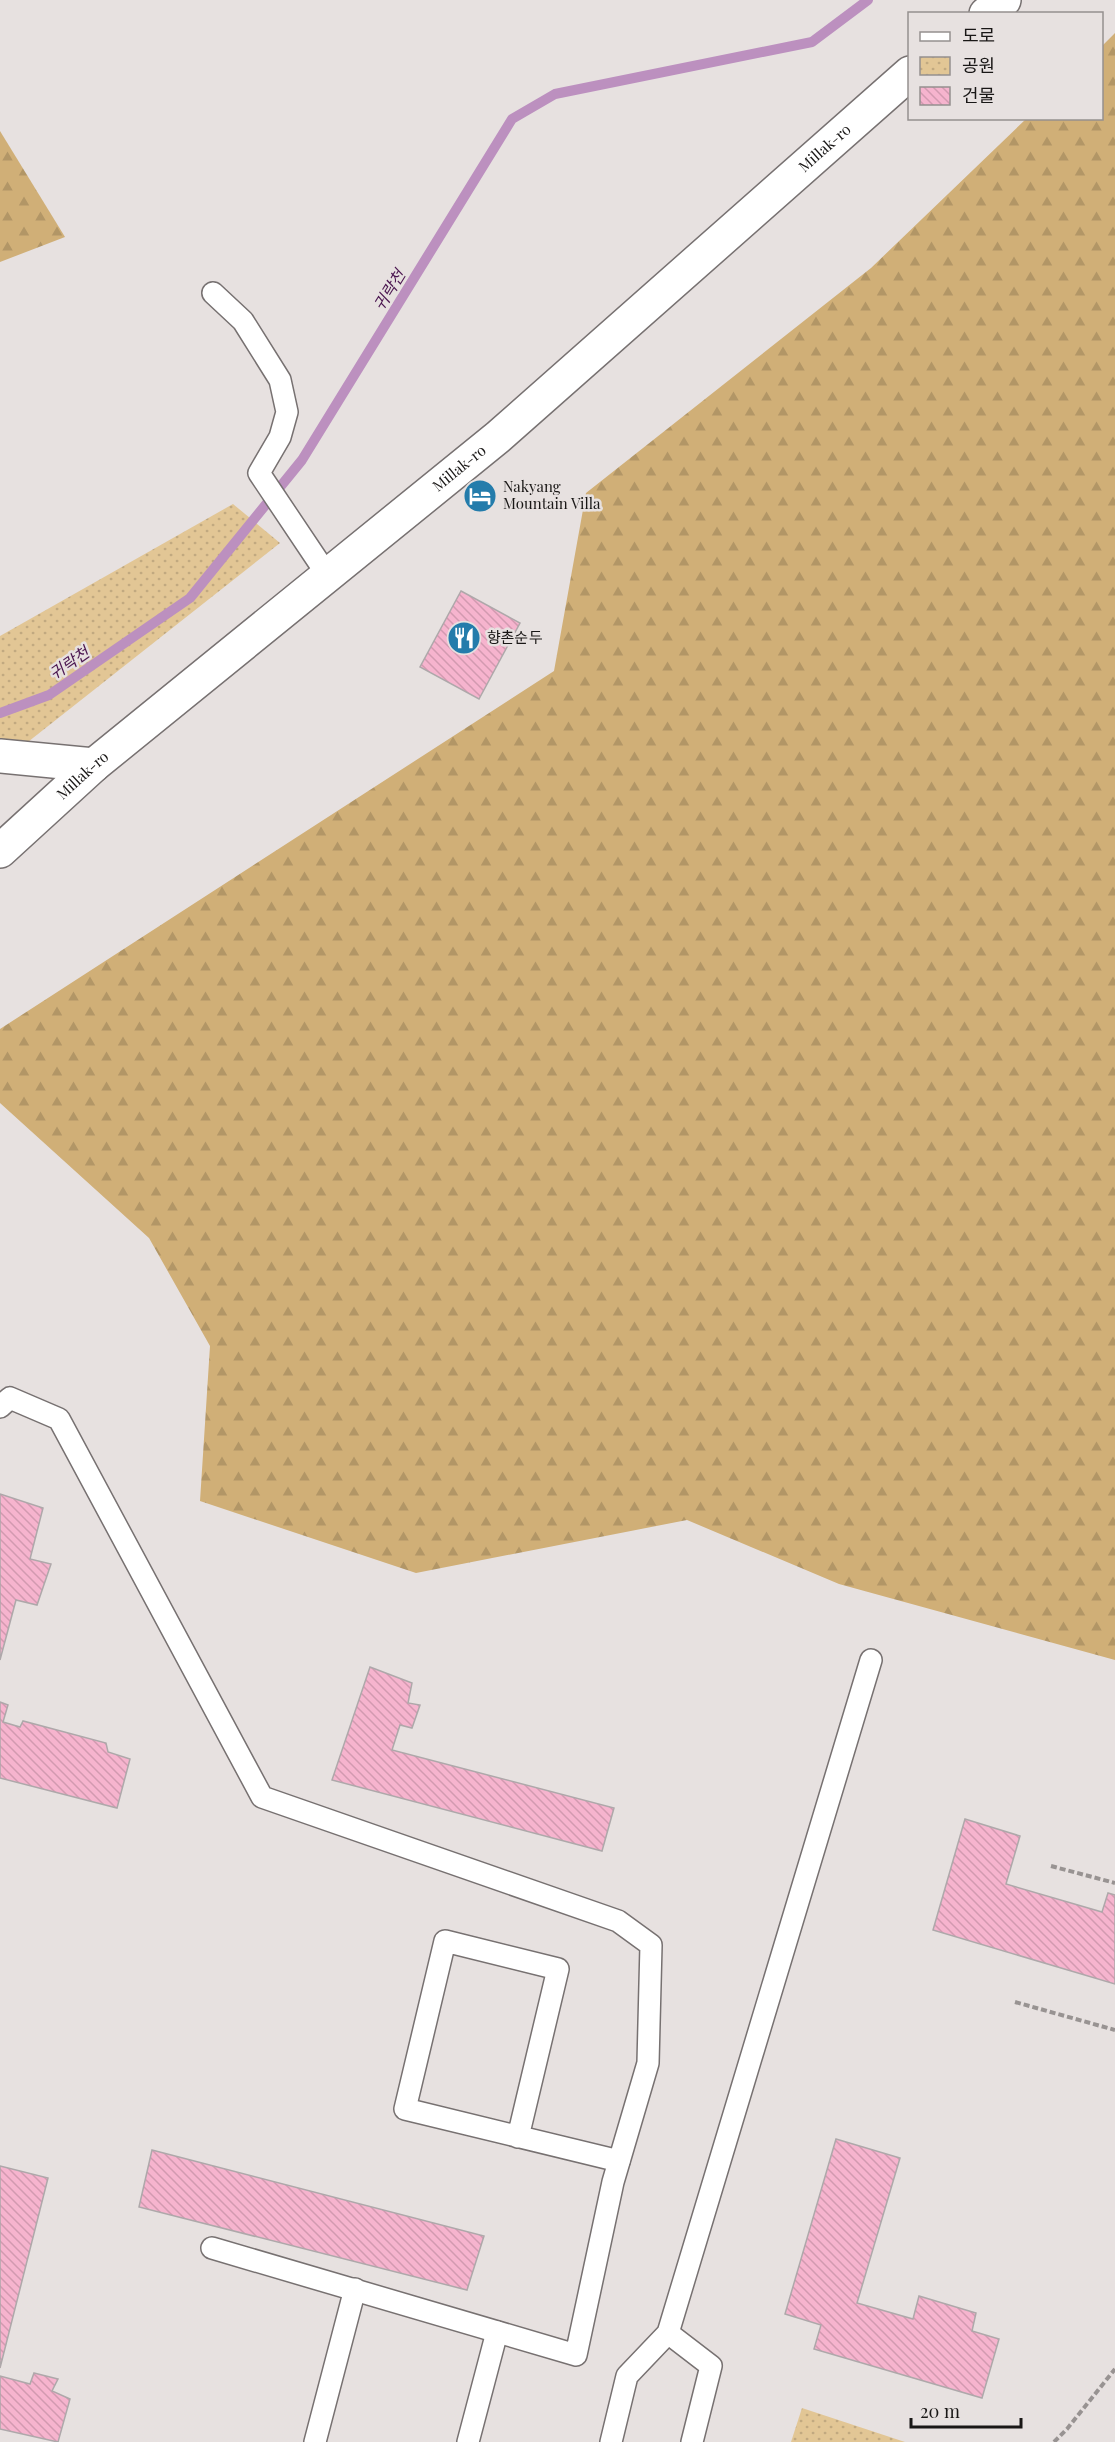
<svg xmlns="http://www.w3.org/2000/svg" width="1115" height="2442" font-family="'Playfair Display','Noto Sans KR',serif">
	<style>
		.forest { fill: url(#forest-firs) }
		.park { fill: url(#park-dots) }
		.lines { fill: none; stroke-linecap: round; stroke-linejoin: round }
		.stream { stroke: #bc90bf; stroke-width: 10 }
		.building { fill: url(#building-back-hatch); stroke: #aea8aa; stroke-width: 1.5 }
		.service-casing { stroke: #777171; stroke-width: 24 }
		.minor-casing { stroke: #777171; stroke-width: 36 }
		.secondary-casing { stroke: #777171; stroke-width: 36 }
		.path { stroke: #989392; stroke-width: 4; stroke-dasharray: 6 3; stroke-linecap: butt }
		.service { stroke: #fff; stroke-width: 21 }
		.minor { stroke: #fff; stroke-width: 33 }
		.secondary { stroke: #fff; stroke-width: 33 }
		.labels { text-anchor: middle; stroke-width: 5; stroke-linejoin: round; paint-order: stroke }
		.street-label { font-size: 15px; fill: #191716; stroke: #e7e1e0 }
		.poi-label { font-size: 15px; fill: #191716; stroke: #e7e1e0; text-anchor: start }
		.water-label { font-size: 16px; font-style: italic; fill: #4a154f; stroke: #e7e1e0 }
	</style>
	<defs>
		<pattern id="forest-firs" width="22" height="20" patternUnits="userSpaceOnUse" patternTransform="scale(1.5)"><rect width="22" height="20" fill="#d0af77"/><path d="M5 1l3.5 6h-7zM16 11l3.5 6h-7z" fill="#b29666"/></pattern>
		<pattern id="park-dots" width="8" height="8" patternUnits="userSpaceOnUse" patternTransform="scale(1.5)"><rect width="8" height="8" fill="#e2c695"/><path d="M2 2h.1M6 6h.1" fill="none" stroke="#c1a980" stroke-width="1.8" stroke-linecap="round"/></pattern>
		<pattern id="building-back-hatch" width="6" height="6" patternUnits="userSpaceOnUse" patternTransform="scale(1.5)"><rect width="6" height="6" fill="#f6b4ce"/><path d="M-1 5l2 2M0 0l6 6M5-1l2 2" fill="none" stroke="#d29ab0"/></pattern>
	</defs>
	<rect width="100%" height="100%" fill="#e7e1e0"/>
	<g class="forest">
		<path d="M1115 33V1660L839 1584 687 1520 416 1573 200 1501 210 1346 149 1238 0 1103V1029L554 671 586 493 871 268 1026 119 1102 118V46Z"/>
		<path d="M0 131 65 237 0 262Z"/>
	</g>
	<g class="park">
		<path d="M233 504 280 543 0 764V636Z"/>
		<path d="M802 2408 905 2442H791Z"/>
	</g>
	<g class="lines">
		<path class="stream" d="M0 713 49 695 190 598 302 460 512 119 555 94 812 42 868 0"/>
	</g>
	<g class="building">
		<path d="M461 591 520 623 479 699 420 667Z"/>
		<path d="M0 1494 43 1508 30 1559 51 1564 37 1605 16 1600 0 1660Z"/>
		<path d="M370 1667 412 1683 408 1703 420 1705 412 1728 400 1725 392 1750 614 1808 602 1851 332 1780Z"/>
		<path d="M0 1702 8 1705 3 1722 20 1727 23 1721 106 1743 108 1752 130 1759 117 1808 0 1778Z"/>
		<path d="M965 1819 1020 1836 1006 1884 1102 1912 1108 1893 1115 1895V1984L933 1930Z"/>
		<path d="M836 2139 900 2158 857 2303 913 2319 919 2296 976 2313 972 2331 999 2339 982 2398 814 2349 821 2325 785 2314Z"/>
		<path d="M152 2150 484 2236 467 2290 139 2207Z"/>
		<path d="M0 2166 48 2178 0 2368Z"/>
		<path d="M34 2373 58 2379 52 2391 70 2399 58 2442 0 2429V2376L30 2384Z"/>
	</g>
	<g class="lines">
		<defs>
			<g id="service">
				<path d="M213 293 243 321 280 380 287 412 280 437 259 473 328 576"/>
				<path d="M0 1407 10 1398 59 1419 262 1797 618 1921 651 1945 648 2063 613 2182 576 2355 212 2248"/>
				<path d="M518 2137 558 1969 445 1941 405 2109 619 2161"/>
				<path d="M668 2333 711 2366 692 2442"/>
				<path d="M315 2442 355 2289"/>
				<path d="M468 2442 497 2332"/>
				<path d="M611 2442 627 2376 668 2333 871 1660"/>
			</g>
			<path id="minor" d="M0 756 94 765"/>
			<g id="secondary">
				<path d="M986 14 1004 0"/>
				<path id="s1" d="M0 851 94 765 498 437 910 73"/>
			</g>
		</defs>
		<use href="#service" class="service-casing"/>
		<use href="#minor" class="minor-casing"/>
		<use href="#secondary" class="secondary-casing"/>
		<g class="path">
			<path d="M1051 1866 1115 1883"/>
			<path d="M1015 2002 1115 2030"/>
			<path d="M1054 2442 1067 2429 1115 2369"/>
		</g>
		<use href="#service" class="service"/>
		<use href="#minor" class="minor"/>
		<use href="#secondary" class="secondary"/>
	</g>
	<defs>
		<symbol id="hotel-disc" viewBox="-11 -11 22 22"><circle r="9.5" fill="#247cab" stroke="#e7e1e0"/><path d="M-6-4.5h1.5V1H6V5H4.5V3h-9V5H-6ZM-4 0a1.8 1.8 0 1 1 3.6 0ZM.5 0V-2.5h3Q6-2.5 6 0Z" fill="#fff"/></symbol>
		<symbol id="restaurant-disc" viewBox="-11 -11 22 22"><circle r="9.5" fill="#247cab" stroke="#e7e1e0"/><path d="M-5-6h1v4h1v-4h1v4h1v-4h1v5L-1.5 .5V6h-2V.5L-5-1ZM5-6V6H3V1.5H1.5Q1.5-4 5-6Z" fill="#fff"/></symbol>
	</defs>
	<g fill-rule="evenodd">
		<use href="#hotel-disc" x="461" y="477" width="38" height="38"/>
		<use href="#restaurant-disc" x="445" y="619" width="38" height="38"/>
	</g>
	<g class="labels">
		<g class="street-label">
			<text dy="5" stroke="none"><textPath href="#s1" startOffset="1084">Millak-ro</textPath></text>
			<text dy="5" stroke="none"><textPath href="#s1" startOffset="598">Millak-ro</textPath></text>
			<text dy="5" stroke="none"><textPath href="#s1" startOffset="112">Millak-ro</textPath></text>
		</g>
		<g class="poi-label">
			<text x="503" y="492">Nakyang<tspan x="503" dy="17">Mountain Villa</tspan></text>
			<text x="487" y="643">향촌순두</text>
		</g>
		<g class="water-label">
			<text transform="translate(389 290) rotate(-58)" y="6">귀락천</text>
			<text transform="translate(69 663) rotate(-35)" y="6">귀락천</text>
		</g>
	</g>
	<rect x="908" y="12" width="195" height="108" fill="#e7e1e0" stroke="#95908f" stroke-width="1.5"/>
	<rect x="920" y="32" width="30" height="9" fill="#ffffff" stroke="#95908f" stroke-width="1.5"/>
	<text x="962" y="42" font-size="18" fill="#191716">도로</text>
	<rect x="920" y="57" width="30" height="18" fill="url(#park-dots)" stroke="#95908f" stroke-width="1.5"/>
	<text x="962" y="72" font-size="18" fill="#191716">공원</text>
	<rect x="920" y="87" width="30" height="18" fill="url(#building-back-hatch)" stroke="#95908f" stroke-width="1.5"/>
	<text x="962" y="102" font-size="18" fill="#191716">건물</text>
	<path d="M911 2418v9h110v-9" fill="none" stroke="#191716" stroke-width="3"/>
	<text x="920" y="2418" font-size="18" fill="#191716" stroke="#e7e1e0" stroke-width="4.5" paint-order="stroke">20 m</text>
</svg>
